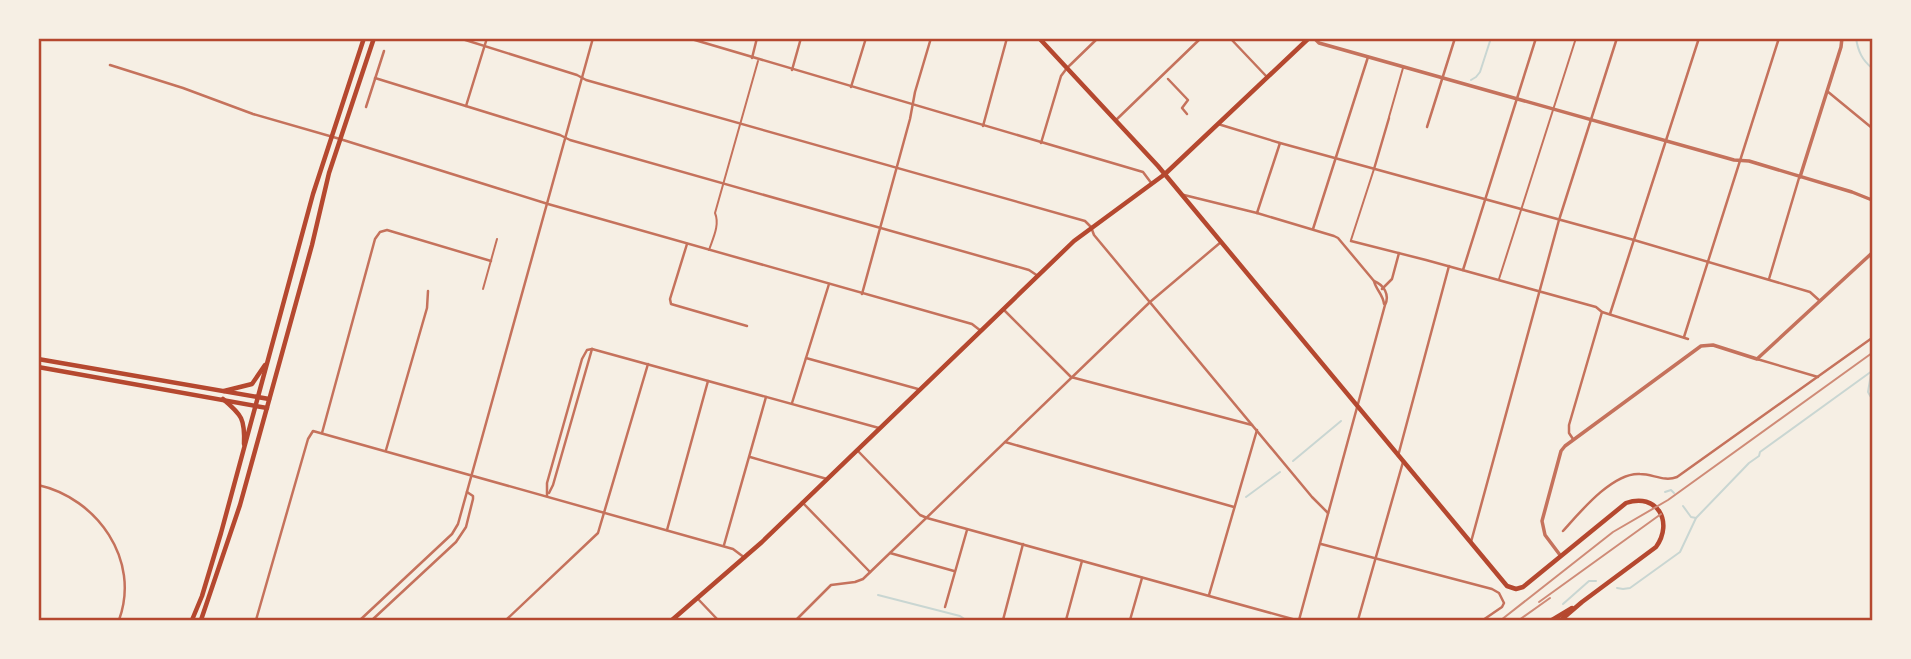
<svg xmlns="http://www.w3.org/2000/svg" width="1911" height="659" font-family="'Space Grotesk',sans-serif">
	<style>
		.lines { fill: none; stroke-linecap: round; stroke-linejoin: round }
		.stream { stroke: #c9d6d2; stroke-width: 2 }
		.service { stroke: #c5725c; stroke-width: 2 }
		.minor { stroke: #c5725c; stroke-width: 2.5 }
		.tertiary { stroke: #c5725c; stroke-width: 3.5 }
		.primary { stroke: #b5482f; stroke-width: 4.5 }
		.trunk { stroke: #b5482f; stroke-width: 4.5 }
		.rail { stroke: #cf8b77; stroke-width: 2 }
		.neatline { fill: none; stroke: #b5482f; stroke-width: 2.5 }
	</style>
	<rect width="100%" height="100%" fill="#f6efe4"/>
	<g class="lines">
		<g class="stream">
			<path d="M1856 38C1858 51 1862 60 1872 68"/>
			<path d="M1471 80 1476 77 1480 72 1491 38"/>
			<path d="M1871 374 1868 392 1872 399"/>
			<path d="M1293 461 1341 421"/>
			<path d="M1665 492 1671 490 1674 493"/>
			<path d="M1246 497 1280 472"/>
			<path d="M1683 506 1691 517 1696 518"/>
			<path d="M1617 588 1623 589 1630 588 1680 552 1696 518 1749 463 1759 456 1760 452 1872 371"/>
			<path d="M878 595 960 616 966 620"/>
			<path d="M1563 604 1589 581H1596"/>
		</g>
		<g class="service">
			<path d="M1389 117 1403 68"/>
			<path d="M1351 240 1374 169"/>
			<path d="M709 250C713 238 720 225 715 213L758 61"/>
			<path d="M1499 279 1576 38"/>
			<path d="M483 289 497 239"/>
		</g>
		<g class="minor">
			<path d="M459 38 577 75 586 80 1085 221 1091 227 1094 235 1312 497 1328 513"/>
			<path d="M688 38 1143 172 1152 184"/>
			<path d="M1230 38 1267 77"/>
			<path d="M752 58 757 38"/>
			<path d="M110 65 183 88 253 114 340 139 548 204 972 324 981 331"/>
			<path d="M792 70 801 38"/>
			<path d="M375 78 560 135 570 140 1029 270 1038 276"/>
			<path d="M1168 79 1188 100 1182 108 1187 114"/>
			<path d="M851 87 866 38"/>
			<path d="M1827 91 1872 128"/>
			<path d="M466 106 487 38"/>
			<path d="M366 107 384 51"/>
			<path d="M1116 120 1201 38"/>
			<path d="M1218 124 1280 143 1634 240 1810 292 1820 301"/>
			<path d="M983 126 1007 38"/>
			<path d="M1427 127 1455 38"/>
			<path d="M1041 143 1061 76 1067 68 1098 38"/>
			<path d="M1374 169 1389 118"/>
			<path d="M1184 195 1257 213 1334 236 1338 238 1374 281C1376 290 1383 294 1384 304"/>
			<path d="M1257 213 1280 143"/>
			<path d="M1313 229 1368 57"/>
			<path d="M1351 241 1426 260 1596 307 1602 312 1688 339"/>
			<path d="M687 244 670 299 671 304 747 326"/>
			<path d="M1463 270 1536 38"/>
			<path d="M1769 279 1799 178"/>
			<path d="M1382 289 1392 279 1399 253"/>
			<path d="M862 294 910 119 915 92 931 38"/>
			<path d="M1003 309 1071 377 1252 425"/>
			<path d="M1610 314 1699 38"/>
			<path d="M1684 337 1779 38"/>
			<path d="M592 349 879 428"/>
			<path d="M806 358 918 389"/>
			<path d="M1757 359 1818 377"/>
			<path d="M792 403 829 284"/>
			<path d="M322 433 375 239 380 232 387 230 491 261"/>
			<path d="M1573 439 1569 433V425L1602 312"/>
			<path d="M1005 442 1234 507"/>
			<path d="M386 450 427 308 428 291"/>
			<path d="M857 450 920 515 927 518 1296 620"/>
			<path d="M1398 456 1449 266"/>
			<path d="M750 457 827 479"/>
			<path d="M38 485C97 498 141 560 119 620"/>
			<path d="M549 493 553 485 592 349"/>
			<path d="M547 496V483L582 359 587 350 592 349"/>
			<path d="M802 502 870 572"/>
			<path d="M667 530 708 381"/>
			<path d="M1563 531C1580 512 1613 472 1640 474 1653 474 1664 482 1677 477L1872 338"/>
			<path d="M1471 542 1559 220 1617 38"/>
			<path d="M1321 544 1492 589 1499 593 1504 603 1502 607 1483 620"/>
			<path d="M724 545 766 397"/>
			<path d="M890 553 954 571"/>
			<path d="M1209 595 1257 430"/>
			<path d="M698 599 718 620"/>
			<path d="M945 607 967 530"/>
			<path d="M256 620 308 439 313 431 733 549 745 558"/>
			<path d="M360 620 452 534 458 524 593 38"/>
			<path d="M372 620 456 542 466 527 473 499V496L467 492"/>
			<path d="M506 620 598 533 648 364"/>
			<path d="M796 620 831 585 855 582 863 579 1150 302 1221 242"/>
			<path d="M1003 620 1023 544"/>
			<path d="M1066 620 1082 561"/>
			<path d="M1130 620 1142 578"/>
			<path d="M1299 620 1385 305C1390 295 1384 285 1374 281"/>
			<path d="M1358 620 1403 462"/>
		</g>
		<g class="tertiary">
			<path d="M1314 38 1319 43 1734 160 1749 161 1852 192 1872 200"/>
			<path d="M1800 177 1841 47 1842 38"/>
			<path d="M1560 555 1545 535 1542 521 1561 451 1565 446 1701 346 1713 345 1757 359 1872 253"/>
		</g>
		<g class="primary">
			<path d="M1039 38 1158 166 1507 586 1516 589 1523 587 1626 503C1657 492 1674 522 1656 547L1582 602 1561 620"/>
			<path d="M38 359 269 399"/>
			<path d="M38 367 267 408"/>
			<path d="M672 620 762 542 1074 241 1165 174 1309 38"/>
			<path d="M1552 620 1572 608"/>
		</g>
		<g class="trunk">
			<path d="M224 391 252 384 265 365"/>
			<path d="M223 399C242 415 245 419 244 444"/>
			<path d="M192 620 202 596 221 533 313 194 364 38"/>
			<path d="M201 620 240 505 312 245 329 173 374 38"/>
		</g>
		<g class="rail">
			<path d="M1539 602 1661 514"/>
			<path d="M1501 620 1613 532 1668 500 1872 353"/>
			<path d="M1519 620 1550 598"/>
		</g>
	</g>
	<rect width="1911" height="659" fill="none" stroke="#f6efe4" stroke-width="80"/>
	<rect x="40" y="40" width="1831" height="579" class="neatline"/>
</svg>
